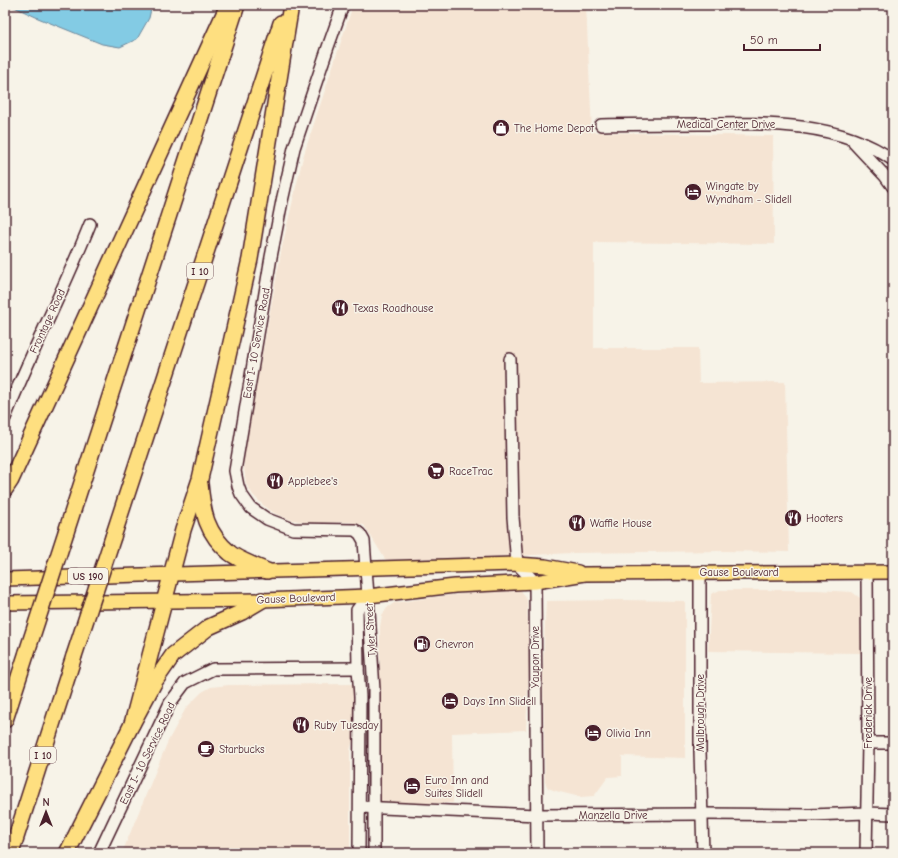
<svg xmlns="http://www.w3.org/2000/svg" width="898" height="858" font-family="'Comic Neue',sans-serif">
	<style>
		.built { fill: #f5e4d3 }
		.water { fill: #83cbe4; stroke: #6c869a }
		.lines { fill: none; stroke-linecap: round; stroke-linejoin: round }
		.minor-casing { stroke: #4a1f2b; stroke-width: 14 }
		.major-casing { stroke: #4a1f2b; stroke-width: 16 }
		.highway-casing { stroke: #4a1f2b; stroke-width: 18 }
		.minor { stroke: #f7f3e8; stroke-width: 11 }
		.major { stroke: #fedf80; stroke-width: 13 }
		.highway { stroke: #fedf80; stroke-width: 15 }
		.highway-bridge-casing { stroke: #4a1f2b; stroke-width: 18; stroke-linecap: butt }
		.highway-bridge { stroke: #fedf80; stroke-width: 15 }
		.labels { text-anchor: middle; stroke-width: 3; stroke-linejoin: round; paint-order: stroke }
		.shield { fill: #f7f3e8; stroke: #7e5f64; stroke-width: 1 }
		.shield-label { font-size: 10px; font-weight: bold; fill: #4a1f2b }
		.street-label { font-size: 11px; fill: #4a1f2b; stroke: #f7f3e8 }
		.poi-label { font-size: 11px; fill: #4a1f2b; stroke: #f7f3e8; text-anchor: start }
	</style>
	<rect width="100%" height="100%" fill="#f7f3e8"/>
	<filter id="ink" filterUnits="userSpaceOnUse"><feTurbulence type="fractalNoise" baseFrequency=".025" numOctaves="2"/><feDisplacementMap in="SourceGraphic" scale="8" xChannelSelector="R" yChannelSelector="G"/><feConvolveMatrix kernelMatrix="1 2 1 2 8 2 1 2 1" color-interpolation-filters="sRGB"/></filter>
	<g filter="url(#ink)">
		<g class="built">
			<path d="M353 5H586L592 132 773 136 774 244 594 242V348H698L699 383 785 382 789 552 722 551 572 553 397 562 385 559 364 525 349 522 309 523 288 519 274 513 263 505 253 495 246 484 243 458 282 247 303 157Z"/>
			<path d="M519 587 527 600 529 664 526 730 452 733 453 803H379L380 627 382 615 387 608 394 603 435 597Z"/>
			<path d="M720 590H817L852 592 860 598 861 653 708 651 711 594Z"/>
			<path d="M622 600 685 601V758L622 756V776L608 777 594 796 580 797 556 791 548 788 545 782 543 668 546 601Z"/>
			<path d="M354 684 355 732 350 750V853H122L168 741 186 708 202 692 211 687 229 685Z"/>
		</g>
		<path class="water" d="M10 5H152L149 18 137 39 120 47 102 44 38 18Z"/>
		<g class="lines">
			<defs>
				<g id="minor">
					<path d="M343 5 328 47 294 148 282 201 271 257 235 471 238 486 241 494 251 508 267 519 293 529 355 530 360 534 364 541 368 596 374 690V853"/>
					<path d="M601 125C634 124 668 124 702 124 766 123 838 121 893 160"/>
					<path d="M854 143 885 176 893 187"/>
					<path d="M510 359 513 517 517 564 535 582 537 853"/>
					<path d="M5 418C31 352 64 290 90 224"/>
					<path d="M700 572V751L703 853"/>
					<path d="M868 743H893"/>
					<path d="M360 807 537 815 702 814 810 815 867 813 893 814"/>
					<path d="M99 853 170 703 185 683 213 669 358 668"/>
					<path d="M359 853 360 697 358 668 357 610 368 596"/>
					<path d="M866 853 868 743 867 573"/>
				</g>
				<g id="major">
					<path d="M5 579 517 564 545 566 578 572"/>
					<path d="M5 603 262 600 368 596 455 586 535 582 585 574 893 572"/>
				</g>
				<g id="highway">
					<path d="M200 484C203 513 206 533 230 553 239 560 256 566 267 571"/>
					<path d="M5 489 11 480 228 5"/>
					<path d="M66 532 237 5"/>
					<path d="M113 537 281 23"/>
					<path d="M5 720 27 652"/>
					<path d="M132 724 183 530 200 479 250 259 291 5"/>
					<path d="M11 853 74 656"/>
					<path d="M67 853 132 724 155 681 173 655 209 627 242 612 262 600"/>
				</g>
			</defs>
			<use href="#minor" class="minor-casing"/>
			<use href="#major" class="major-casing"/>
			<use href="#highway" class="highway-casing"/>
			<use href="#minor" class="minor"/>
			<use href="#major" class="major"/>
			<use href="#highway" class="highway"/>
			<defs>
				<g id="highway-bridge">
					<path d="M27 652 66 532"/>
					<path d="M74 656 113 537"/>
				</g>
			</defs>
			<use href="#highway-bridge" class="highway-bridge-casing"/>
			<use href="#highway-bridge" class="highway-bridge"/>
		</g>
	</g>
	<defs>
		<symbol id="shop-disc" viewBox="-11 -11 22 22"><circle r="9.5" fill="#4a1f2b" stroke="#f7f3e8"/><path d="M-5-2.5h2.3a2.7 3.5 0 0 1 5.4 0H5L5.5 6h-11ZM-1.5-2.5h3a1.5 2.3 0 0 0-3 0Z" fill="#fff"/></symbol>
		<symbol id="hotel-disc" viewBox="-11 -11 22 22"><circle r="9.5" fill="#4a1f2b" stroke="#f7f3e8"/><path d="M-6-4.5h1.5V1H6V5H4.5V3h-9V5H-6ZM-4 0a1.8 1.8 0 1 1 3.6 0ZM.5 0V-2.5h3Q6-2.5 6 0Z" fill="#fff"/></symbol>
		<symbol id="restaurant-disc" viewBox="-11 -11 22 22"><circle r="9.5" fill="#4a1f2b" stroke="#f7f3e8"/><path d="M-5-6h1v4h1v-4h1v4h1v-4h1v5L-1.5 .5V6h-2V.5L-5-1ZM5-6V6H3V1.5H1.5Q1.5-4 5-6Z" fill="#fff"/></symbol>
		<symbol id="supermarket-disc" viewBox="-11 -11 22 22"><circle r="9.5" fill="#4a1f2b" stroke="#f7f3e8"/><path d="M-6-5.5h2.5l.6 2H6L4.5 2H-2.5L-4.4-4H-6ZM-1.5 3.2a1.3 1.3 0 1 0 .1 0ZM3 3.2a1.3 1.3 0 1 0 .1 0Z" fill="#fff"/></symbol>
		<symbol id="fuel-disc" viewBox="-11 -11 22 22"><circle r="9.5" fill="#4a1f2b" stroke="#f7f3e8"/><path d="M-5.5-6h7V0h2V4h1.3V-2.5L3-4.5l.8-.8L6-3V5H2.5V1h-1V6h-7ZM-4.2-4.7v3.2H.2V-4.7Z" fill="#fff"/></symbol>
		<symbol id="cafe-disc" viewBox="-11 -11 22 22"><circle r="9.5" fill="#4a1f2b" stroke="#f7f3e8"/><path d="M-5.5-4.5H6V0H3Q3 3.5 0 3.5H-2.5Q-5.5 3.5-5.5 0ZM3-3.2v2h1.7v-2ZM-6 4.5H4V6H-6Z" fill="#fff"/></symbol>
	</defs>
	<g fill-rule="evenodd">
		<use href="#shop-disc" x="491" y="118" width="20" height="20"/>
		<use href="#hotel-disc" x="683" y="182" width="20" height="20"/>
		<use href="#restaurant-disc" x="330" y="298" width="20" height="20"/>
		<use href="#supermarket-disc" x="426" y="461" width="20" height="20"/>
		<use href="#restaurant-disc" x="265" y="471" width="20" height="20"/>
		<use href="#restaurant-disc" x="783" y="508" width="20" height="20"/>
		<use href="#restaurant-disc" x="567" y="513" width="20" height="20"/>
		<use href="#fuel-disc" x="412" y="634" width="20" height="20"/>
		<use href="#hotel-disc" x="440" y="691" width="20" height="20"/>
		<use href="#restaurant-disc" x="291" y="715" width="20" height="20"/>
		<use href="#hotel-disc" x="583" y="723" width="20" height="20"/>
		<use href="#cafe-disc" x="196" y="739" width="20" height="20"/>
		<use href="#hotel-disc" x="402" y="776" width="20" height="20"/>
	</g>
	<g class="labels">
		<g class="shield">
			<rect x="187" y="263" width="26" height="16" rx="3"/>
			<rect x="68" y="568" width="40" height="16" rx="3"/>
			<rect x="30" y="747" width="26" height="16" rx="3"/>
		</g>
		<g class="shield-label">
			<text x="200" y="275">I 10</text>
			<text x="88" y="580">US 190</text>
			<text x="43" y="759">I 10</text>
		</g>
		<g class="street-label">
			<text x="726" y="128">Medical Center Drive</text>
			<text transform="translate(47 321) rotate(-65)" y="4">Frontage Road</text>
			<text transform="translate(256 343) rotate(-80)" y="4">East I- 10 Service Road</text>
			<text x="739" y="576">Gause Boulevard</text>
			<text transform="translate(296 598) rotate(-2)" y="4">Gause Boulevard</text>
			<text transform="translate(370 630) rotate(-93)" y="4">Tyler Street</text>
			<text transform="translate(535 657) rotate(-90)" y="4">Yaupon Drive</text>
			<text transform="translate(700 713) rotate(-90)" y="4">Malbrough Drive</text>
			<text transform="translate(868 713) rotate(-90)" y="4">Frederick Drive</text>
			<text transform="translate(147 753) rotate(-64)" y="4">East I- 10 Service Road</text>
			<text x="613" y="819">Manzella Drive</text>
		</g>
		<g class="poi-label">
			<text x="514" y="132">The Home Depot</text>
			<text x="706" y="190">Wingate by<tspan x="706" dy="13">Wyndham - Slidell</tspan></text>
			<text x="353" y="312">Texas Roadhouse</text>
			<text x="449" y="475">RaceTrac</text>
			<text x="288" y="485">Applebee's</text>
			<text x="806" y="522">Hooters</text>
			<text x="590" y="527">Waffle House</text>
			<text x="435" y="648">Chevron</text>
			<text x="463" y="705">Days Inn Slidell</text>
			<text x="314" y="729">Ruby Tuesday</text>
			<text x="606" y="737">Olivia Inn</text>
			<text x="219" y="753">Starbucks</text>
			<text x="425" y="784">Euro Inn and<tspan x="425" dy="13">Suites Slidell</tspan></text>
		</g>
	</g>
	<rect width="898" height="858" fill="none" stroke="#f7f3e8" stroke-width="20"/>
	<rect x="10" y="10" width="878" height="838" fill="none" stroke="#4a1f2b" stroke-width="1.5" filter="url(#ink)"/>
	<g transform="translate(46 812)" stroke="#f7f3e8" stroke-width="3" paint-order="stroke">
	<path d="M0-3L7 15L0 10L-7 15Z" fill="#4a1f2b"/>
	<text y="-6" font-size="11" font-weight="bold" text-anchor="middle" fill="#4a1f2b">N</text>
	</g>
	<path d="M744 44v6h76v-6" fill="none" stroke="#4a1f2b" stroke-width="2"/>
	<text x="750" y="44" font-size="12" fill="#4a1f2b" stroke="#f7f3e8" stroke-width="3" paint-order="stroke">50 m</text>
</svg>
